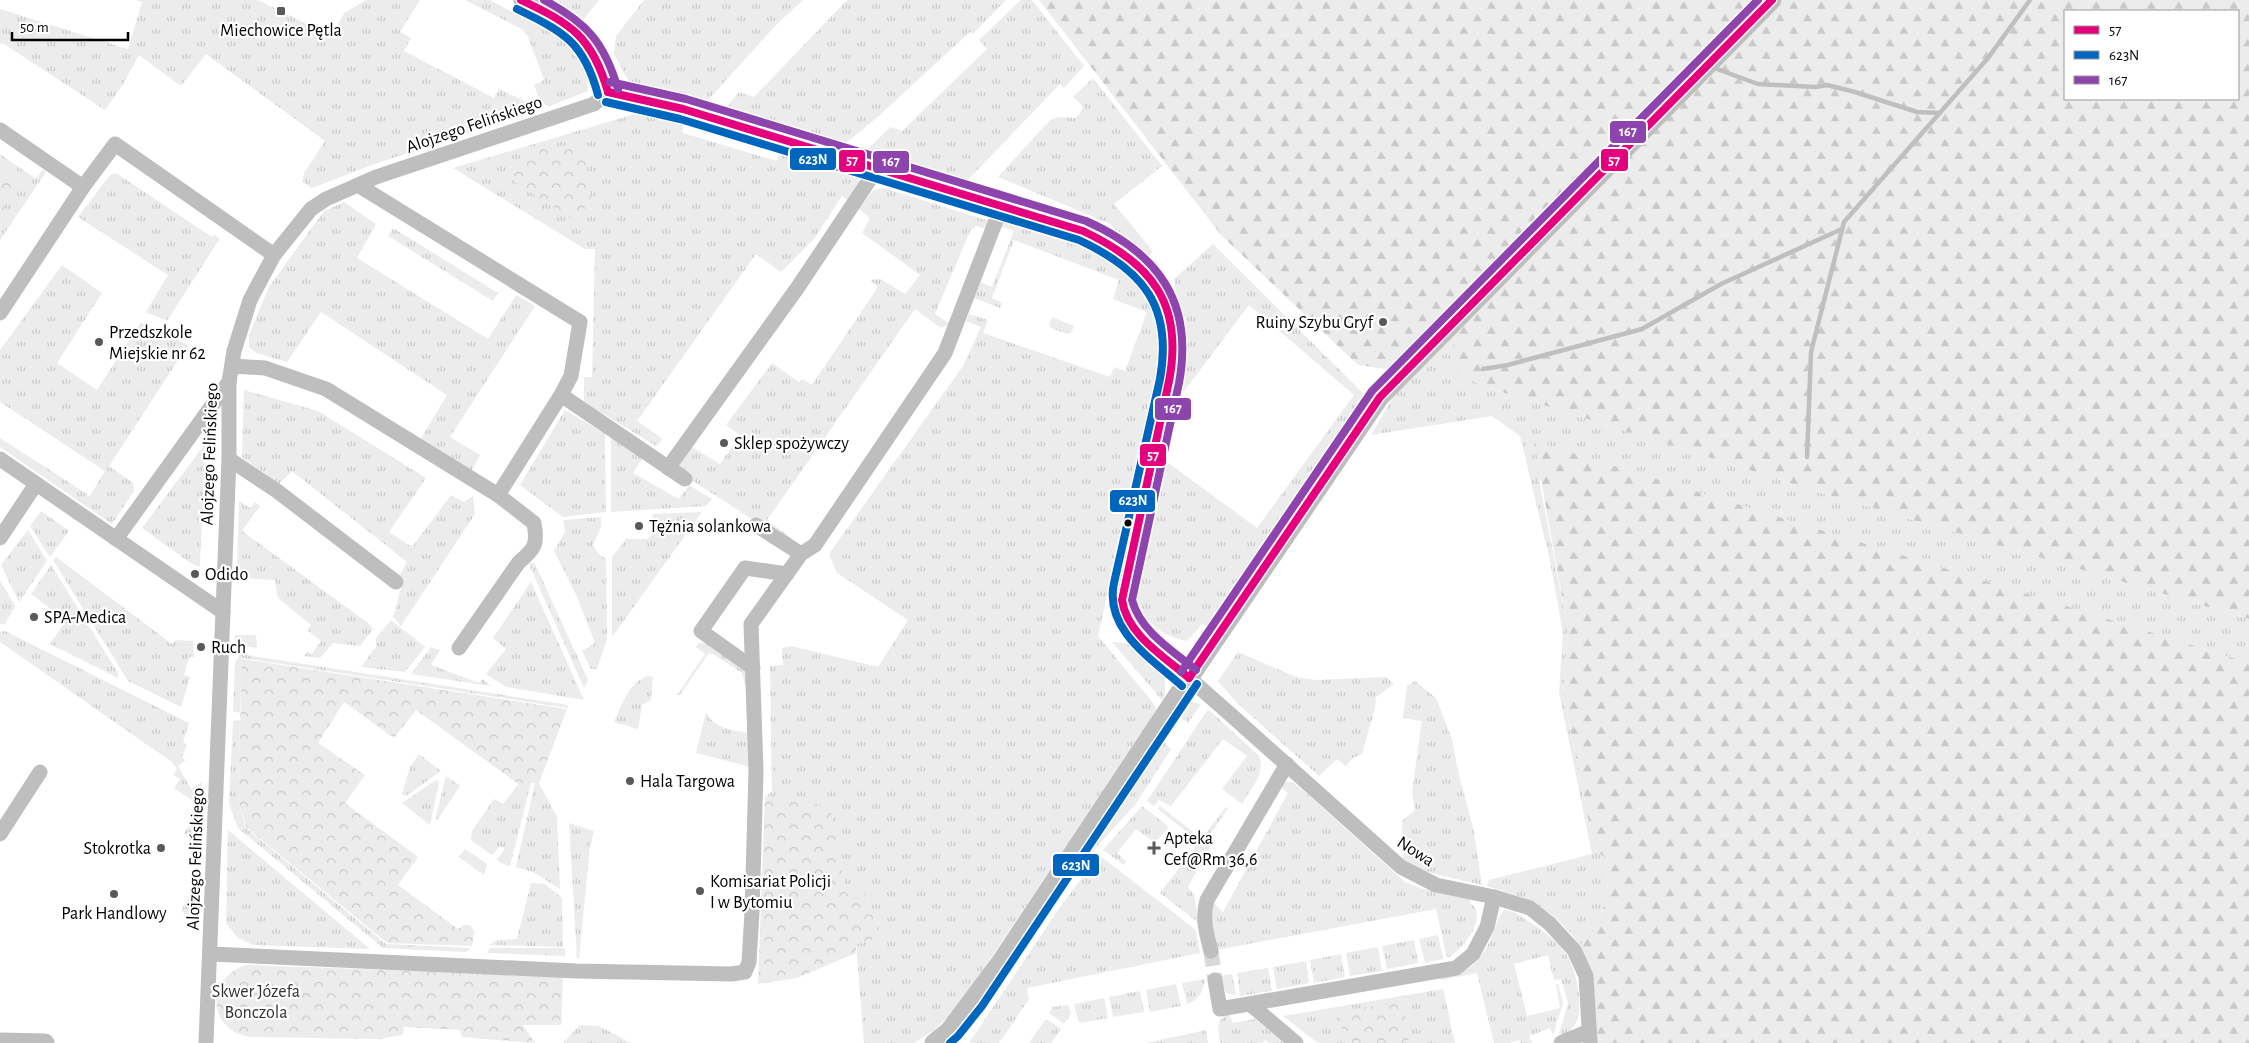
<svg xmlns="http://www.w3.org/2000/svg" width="2249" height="1043" font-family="'Alegreya Sans',sans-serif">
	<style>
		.grass { fill: url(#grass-tufts) }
		.forest { fill: url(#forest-firs); fill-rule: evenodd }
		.park { fill: url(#park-crowns) }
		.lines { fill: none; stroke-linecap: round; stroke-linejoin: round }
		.stream { stroke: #bfbfbf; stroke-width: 4.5 }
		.minor-tunnel { stroke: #d9d9d9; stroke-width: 15; stroke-dasharray: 15 8; stroke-linecap: butt }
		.minor { stroke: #bebebe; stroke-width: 15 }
		.tertiary { stroke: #bebebe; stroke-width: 19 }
		.bus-1-casing { stroke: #fff; stroke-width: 11 }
		.bus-2-casing { stroke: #fff; stroke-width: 11 }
		.bus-3-casing { stroke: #fff; stroke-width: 11 }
		.bus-1 { stroke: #e5007d; stroke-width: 8 }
		.bus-2 { stroke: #0065bd; stroke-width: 8 }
		.bus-3 { stroke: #8e44ad; stroke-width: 8 }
		.poi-dot { fill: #595959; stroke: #fff; stroke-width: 2 }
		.bus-dot { fill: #000; stroke: #fff; stroke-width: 2 }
		.labels { text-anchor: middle; stroke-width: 4.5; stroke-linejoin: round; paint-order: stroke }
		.poi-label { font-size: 18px; fill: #000; stroke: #fff; text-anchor: start }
		.street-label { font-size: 18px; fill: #000; stroke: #fff }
		.park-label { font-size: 18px; fill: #333; stroke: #fff }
		.line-badge { stroke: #fff; stroke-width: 2 }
		.badge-label { font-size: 14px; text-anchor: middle; font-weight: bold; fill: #fff }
	</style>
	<defs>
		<pattern id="grass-tufts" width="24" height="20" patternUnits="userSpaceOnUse" patternTransform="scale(1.25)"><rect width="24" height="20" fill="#ececec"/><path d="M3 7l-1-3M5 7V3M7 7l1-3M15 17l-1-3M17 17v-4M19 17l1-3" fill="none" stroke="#c9c9c9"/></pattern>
		<pattern id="forest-firs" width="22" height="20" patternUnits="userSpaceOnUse" patternTransform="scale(1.25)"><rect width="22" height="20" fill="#ececec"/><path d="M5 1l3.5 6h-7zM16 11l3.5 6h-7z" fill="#c9c9c9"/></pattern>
		<pattern id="park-crowns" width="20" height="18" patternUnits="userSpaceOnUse" patternTransform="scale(1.25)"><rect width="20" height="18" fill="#ececec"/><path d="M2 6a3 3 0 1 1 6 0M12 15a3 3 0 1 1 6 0" fill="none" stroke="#c9c9c9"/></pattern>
	</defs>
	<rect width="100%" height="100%" fill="#fff"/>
	<g class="grass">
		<path d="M136 0H258L325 33 334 32 344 13 366 0H420L400 32 411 38 404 51 494 98 499 89 527 102 529 107 526 114 369 166 312 188 303 182 304 173 325 141 206 54 181 86 139 55 122 86 105 110 4 44 0 43V9L128 49 142 2Z"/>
		<path d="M465 0H490L571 44 587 63 588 91 550 106C539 103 538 95 534 85L544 80 528 37 522 29Z"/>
		<path d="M542 0H599L583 20Z"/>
		<path d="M644 0H803L776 25 700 109 664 99 629 82 614 54 616 36Z"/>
		<path d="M847 0H1006L973 34 970 32 873 121 841 147 733 119 726 108 739 92 754 97Z"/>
		<path d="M1021 0H1032L1084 66 1064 88 1060 84 965 183 864 153 890 127 902 131 987 49 979 40Z"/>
		<path d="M1093 78 1162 166 1114 204 1153 251 1149 256 1108 223 998 177 1050 120 1059 117 1076 118 1084 107 1073 97Z"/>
		<path d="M635 114 683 125V133L777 161 779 154 859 178 858 185 847 200 842 196 814 239 781 272 756 254 637 421 663 439 656 446 584 402V377H592L595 249H585L453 168Z"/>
		<path d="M0 154 36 179 43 169 46 172 0 240Z"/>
		<path d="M116 173 212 237 214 235 220 238 167 321 146 312 168 275 78 217 110 175Z"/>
		<path d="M884 188 989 221 986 229 976 226 970 231 935 314 950 324 941 328 915 309 767 520 793 539H783L676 470 692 447 720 464 740 435 726 425 772 363 799 382 802 379 812 385 878 287 870 280 881 279 905 294 920 275 862 233 870 218 859 209 873 190Z"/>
		<path d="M344 202 376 224 357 258 488 339 516 295 535 306 450 437 480 455 470 474 420 440 447 395 321 312 287 362 256 353 249 347V335L269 287 324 211Z"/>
		<path d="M1003 220C1084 253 1166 252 1159 365L1098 636 1150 699 1157 710 956 1010 934 1030 914 1043H864L856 944 883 937 864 892 846 894 829 808 765 797 772 792 770 666 783 665 782 648 791 646 878 667 908 620 837 573 829 554 963 366 981 327 966 321 969 314 988 320 983 333 1110 377 1114 367 1125 371 1147 312 1113 299 1119 280 1014 240 992 298 1002 303 1000 308 974 298 980 282 992 287 1014 231 1001 227Z"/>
		<path d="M393 228 498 293 493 301 388 236Z"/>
		<path d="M1213 244 1369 399 1212 631 1202 624 1187 641C1161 636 1153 625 1135 607V589L1163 459 1257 528 1354 395 1249 305 1179 398C1182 377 1191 340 1185 320 1182 306 1175 295 1174 279Z"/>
		<path d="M62 265 102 293 57 363 97 390 141 322 188 345 109 466 133 483 134 491 112 524 0 447V438L90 496 105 471 0 402V350Z"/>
		<path d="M1052 317 1074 326 1071 333 1067 334 1051 328 1049 325Z"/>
		<path d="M1453 334 1489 388 1822 493 2249 619V663L2189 645 1539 480 1568 630 1563 693 1594 847 1605 858 1608 891 1599 924 1580 945C1552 908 1530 900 1487 886L1489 880 1592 854 1559 692 1563 633 1550 561 1520 436 1492 416 1371 435 1395 394Z"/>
		<path d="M244 390 318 411 426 478 389 532 412 547 451 495 464 502 473 496 475 514 401 626 393 617C398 607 397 597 402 587L396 582 407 562 292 471 279 484 242 457Z"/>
		<path d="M565 410 605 434 606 512 563 517 520 485Z"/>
		<path d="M611 438 643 458 633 473 679 499 689 485 712 499 706 506 611 512Z"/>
		<path d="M205 444 200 567 189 562 142 528Z"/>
		<path d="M239 501 250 508 255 502 260 506 242 531 368 623 373 629 360 646 333 643 320 658 304 656 308 651 312 654 321 641 307 630 311 625 278 598 275 580 237 578Z"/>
		<path d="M41 511 69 531 50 557 30 526Z"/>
		<path d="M702 512 612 637V557L626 539H648C656 531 656 524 652 514Z"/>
		<path d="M601 517V527L593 545 599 554 606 559 607 639 597 669H591L582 651 595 643 577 597 554 551 565 532 564 520Z"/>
		<path d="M28 530 47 561 19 602 1 565Z"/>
		<path d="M56 557 172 644 176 640 193 641 194 657H189L184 675 190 677 181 707 128 681 53 560Z"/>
		<path d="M528 562 535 564 588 680 584 688Z"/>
		<path d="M51 565 118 673V678L50 644 66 620 31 594Z"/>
		<path d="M0 580 15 606 5 624H0Z"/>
		<path d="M531 582 584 700 506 687 486 674 506 649 493 638Z"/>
		<path d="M391 620 425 647 405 672 361 667 376 647V638Z"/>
		<path d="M5 631 189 723 183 742 187 744 182 758 186 760 178 766 191 789 202 782V800L200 806 174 788 180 779 173 775 177 769 172 762 0 642V632Z"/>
		<path d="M235 635H256L257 648 235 645Z"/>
		<path d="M708 642 748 674 749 687 745 685 742 673 713 654H708L680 695H677L705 654 696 647 699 643Z"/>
		<path d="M1112 642C1122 643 1133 643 1143 647 1165 655 1168 682 1163 701Z"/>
		<path d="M431 647 440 650 431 665 479 683 482 679 491 686 411 674Z"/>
		<path d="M1238 652 1296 677 1316 680 1386 677 1394 684 1376 697 1375 708 1362 754 1353 758 1346 766 1337 759 1319 776 1237 703 1218 681Z"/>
		<path d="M240 654 568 705V708L242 658 240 713 233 711 235 663Z"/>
		<path d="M648 676 653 677 651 700 642 705 638 729 614 722C622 705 629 682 648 676Z"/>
		<path d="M1415 681 1436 698 1452 739 1457 767 1473 827 1482 885 1419 870 1403 859 1402 821 1415 810 1412 792 1422 721 1403 718 1407 686Z"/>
		<path d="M1192 702 1201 704 1188 723 1181 718Z"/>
		<path d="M1208 709 1258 755C1268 770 1250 790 1242 804L1222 789 1247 756 1223 739 1171 806 1159 800 1154 806 1147 801Z"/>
		<path d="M706 712C713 728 732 730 748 733L750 767 696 753Z"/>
		<path d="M240 720 238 798 245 827 386 944 471 948 466 952 383 948 238 828 229 804 233 721Z"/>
		<path d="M1168 723 1170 725 1164 742 1171 749 1135 805 1098 845 1054 905 992 992 961 1041 960 1043H948Z"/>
		<path d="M419 754 441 771 406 796 402 794 410 767Z"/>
		<path d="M446 776 460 786 438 819 435 820Z"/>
		<path d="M436 780 439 782 430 825 402 803Z"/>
		<path d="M1284 782H1292L1305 792 1405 882 1423 889 1471 900 1470 903C1490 916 1462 951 1447 958L1436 909 1216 950 1210 924 1214 903 1223 912 1288 793 1279 786Z"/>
		<path d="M519 783H531L510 866 500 863 497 859 505 849 500 846 492 855 471 840 472 831 494 799 503 804Z"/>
		<path d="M535 783H539L557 817 560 889 533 872 516 867Z"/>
		<path d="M1142 806 1169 827 1155 843 1136 829 1117 853 1126 861 1124 865 1103 850Z"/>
		<path d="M1160 806 1198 836H1192L1158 809Z"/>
		<path d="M1226 807 1228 808 1210 835 1212 843 1188 887 1194 895 1199 923 1160 893Z"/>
		<path d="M199 819 203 821 202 830 187 836 184 833 192 822Z"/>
		<path d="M569 823 594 831 590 847 579 958H577Z"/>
		<path d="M228 830 370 949 253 945 238 938 226 923Z"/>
		<path d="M465 849 487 864 484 875 459 857Z"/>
		<path d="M1099 855 1196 930 1200 953 1027 988 1029 999 999 1043H969L1058 910Z"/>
		<path d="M199 879 198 922 181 911Z"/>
		<path d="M531 883 545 884 562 898 563 947 489 945 497 940 517 939Z"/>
		<path d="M1504 910C1513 910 1520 916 1528 921 1541 929 1554 938 1564 951 1576 966 1585 1007 1575 1025 1571 1031 1566 1034 1560 1037L1559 1034 1568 1003 1561 979 1554 980 1548 955 1514 964 1527 1016 1560 1008 1556 984H1558L1563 1003 1553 1035 1550 1028 1529 1036 1532 1043H1521L1519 1040 1510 1043H1494L1477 973 1441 980V976C1471 972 1481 963 1492 935 1496 926 1498 917 1504 910Z"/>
		<path d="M1438 935 1443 959 1425 963 1419 939Z"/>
		<path d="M1414 940 1418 963 1387 969 1382 946Z"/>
		<path d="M1378 947 1382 971 1350 976 1346 953Z"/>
		<path d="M489 948H565V956L488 953Z"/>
		<path d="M1341 954 1345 977 1314 983 1310 960Z"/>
		<path d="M1306 961 1309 983 1277 989 1273 967Z"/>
		<path d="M1268 968 1272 991 1240 996 1237 973Z"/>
		<path d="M1232 974 1236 995 1226 993 1220 976Z"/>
		<path d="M1205 979C1203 992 1199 1000 1187 1004L1182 983Z"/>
		<path d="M1176 984 1181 1006 1150 1012 1146 990Z"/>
		<path d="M1443 989 1455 1043H1318L1283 1016Z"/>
		<path d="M1140 991 1144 1012 1113 1017 1109 997Z"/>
		<path d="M1104 998 1108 1018 1079 1023 1074 1004Z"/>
		<path d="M1068 1005 1071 1014 1064 1024 1049 1013 1053 1007Z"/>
		<path d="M1229 1014 1233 1023 1255 1019 1286 1043H1269L1265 1040 1262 1043H1220C1218 1030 1215 1019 1229 1014Z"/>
		<path d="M1046 1019 1061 1029 1051 1043H1029Z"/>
		<path d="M580 1025 599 1026 631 1043H563Z"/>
		<path d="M1206 1030 1208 1043H1146Z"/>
	</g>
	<g class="forest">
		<path d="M1039 0H2249V619L1822 493 1489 388C1454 374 1453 372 1453 334L1393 370 1358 365 1222 236ZM2065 11H2238V99H2065Z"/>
		<path d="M1534 441 2249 663V1043H1596L1593 981 1580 945 1599 924 1608 891 1605 858 1594 847 1563 693 1568 630Z"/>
	</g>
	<g class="park">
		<path d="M584 145 592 204 570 218 504 175 539 147Z"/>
		<path d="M0 169 21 184 0 214Z"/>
		<path d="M242 659 567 709 539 783H517L416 710 394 738 344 702 318 743 365 775 345 803 418 857 398 885 458 929 464 925H470L474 931 472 946 387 943 246 827 238 798Z"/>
		<path d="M765 797 830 808 846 893 864 892 883 937 856 944V953L797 978 758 984Z"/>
		<path d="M246 965 563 976 561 1025H523L535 1043 462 1037 460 1030 404 1027 403 1035 379 1039 250 1037C207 1030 205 978 246 965Z"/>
		<path d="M1402 1002 1409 1043H1345L1339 1011Z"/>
	</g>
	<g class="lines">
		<g class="stream">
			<path d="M1717 69 1758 84 1815 87 1827 85 1855 92 1917 112 1940 113"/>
			<path d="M1483 369 1508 365 1642 329 1721 284 1842 229"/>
			<path d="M1807 457 1811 352 1844 222 1988 58 2030 0"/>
		</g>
		<path class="minor-tunnel" d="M1211 951 1215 980"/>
		<g class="minor">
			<path d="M521 0C571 24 595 35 608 92"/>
			<path d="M608 92 683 109 1083 231C1146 257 1183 301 1171 372 1167 395 1161 417 1156 439 1145 488 1133 536 1123 585L1122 602 1127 620 1139 634 1231 715 1401 867 1436 885 1494 897 1530 908 1550 924 1574 950 1586 976 1590 1043"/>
			<path d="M0 130 83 187"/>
			<path d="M358 185 580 322 571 376 561 395 685 479"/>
			<path d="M0 313 83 187 115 144 274 255"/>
			<path d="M232 366 265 368 326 389 498 495 561 395"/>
			<path d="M0 459 223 612"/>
			<path d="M229 459 277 491 396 582"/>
			<path d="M668 468 798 287 878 167"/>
			<path d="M756 525 801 554"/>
			<path d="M0 538 36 484"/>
			<path d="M116 539 229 382"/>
			<path d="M459 648 519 562C535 549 538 544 534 523L498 495"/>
			<path d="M753 668 701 631 745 568 787 574"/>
			<path d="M0 834 40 772"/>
			<path d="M1211 951C1206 933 1202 917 1207 900L1287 764"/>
			<path d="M211 954 576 971 732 974 745 972 749 962 752 912 756 771 751 624 801 554 815 545 945 353 1002 205"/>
			<path d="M1215 980 1220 1009 1456 968 1473 954 1487 927 1494 897"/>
			<path d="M1250 1004 1296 1043"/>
			<path d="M206 1043 229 459V382L234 351 250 300 274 255 311 209 326 199 376 177 594 104 608 92"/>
			<path d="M1561 1043 1589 1031"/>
		</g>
		<g class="tertiary">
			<path d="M0 1042 45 1043"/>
			<path d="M934 1043 950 1030 1000 963 1189 678 1380 397 1772 0"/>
		</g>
		<defs>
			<g id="bus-1">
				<path d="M521 0C571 24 592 36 608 92"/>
				<path d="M608 92 683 109 1083 231C1151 263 1184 303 1169 381L1122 600C1127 635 1165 657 1189 678"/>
				<path d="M1189 678 1380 397 1772 0"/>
			</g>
			<g id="bus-2">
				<path d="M517 9C564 32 584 42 598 95"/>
				<path d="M606 102 680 119 1079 240C1143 270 1173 306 1160 379L1114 583C1104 630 1152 659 1182 686"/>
				<path d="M950 1043 958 1036 982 1006 1197 684"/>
			</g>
			<g id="bus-3">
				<path d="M544 0C587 23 604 42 618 89"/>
				<path d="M610 82 686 99 1086 221C1158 253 1194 302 1179 383L1132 600C1140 631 1173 651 1196 670"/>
				<path d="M1181 672 1372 391 1758 0"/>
			</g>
		</defs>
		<use href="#bus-1" class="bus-1-casing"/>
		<use href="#bus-2" class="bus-2-casing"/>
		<use href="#bus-3" class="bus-3-casing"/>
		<use href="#bus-1" class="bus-1"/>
		<use href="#bus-2" class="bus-2"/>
		<use href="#bus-3" class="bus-3"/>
	</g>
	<g class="poi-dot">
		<rect x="276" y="6" width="10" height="10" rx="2.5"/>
		<circle cx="1383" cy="322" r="5"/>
		<circle cx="99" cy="342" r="5"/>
		<circle cx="724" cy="443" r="5"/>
		<circle cx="639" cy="526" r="5"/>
		<circle cx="195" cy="574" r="5"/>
		<circle cx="34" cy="617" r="5"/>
		<circle cx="201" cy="647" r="5"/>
		<circle cx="630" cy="781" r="5"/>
		<circle cx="161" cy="848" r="5"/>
		<path d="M1151.5 840.5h5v5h5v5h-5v5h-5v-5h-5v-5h5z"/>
		<circle cx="700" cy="891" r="5"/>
		<circle cx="114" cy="894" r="5"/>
	</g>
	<circle class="bus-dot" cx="1128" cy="523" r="4.5"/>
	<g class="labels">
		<g class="poi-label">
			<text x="281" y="36" text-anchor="middle">Miechowice Pętla</text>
			<text x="1373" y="328" text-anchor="end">Ruiny Szybu Gryf</text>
			<text x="109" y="338">Przedszkole<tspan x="109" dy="21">Miejskie nr 62</tspan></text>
			<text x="734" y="449">Sklep spożywczy</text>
			<text x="649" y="532">Tężnia solankowa</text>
			<text x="205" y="580">Odido</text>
			<text x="44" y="623">SPA-Medica</text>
			<text x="211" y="653">Ruch</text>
			<text x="640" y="787">Hala Targowa</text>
			<text x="1164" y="844">Apteka<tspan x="1164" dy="21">Cef@Rm 36,6</tspan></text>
			<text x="151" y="854" text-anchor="end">Stokrotka</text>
			<text x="710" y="887">Komisariat Policji<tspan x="710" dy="21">I w Bytomiu</tspan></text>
			<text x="114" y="919" text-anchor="middle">Park Handlowy</text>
		</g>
		<g class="street-label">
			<text transform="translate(474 124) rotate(-19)" y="6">Alojzego Felińskiego</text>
			<text transform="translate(209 454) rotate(-88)" y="6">Alojzego Felińskiego</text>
			<text transform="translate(1416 851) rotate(33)" y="6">Nowa</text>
			<text transform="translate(195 859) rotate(-88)" y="6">Alojzego Felińskiego</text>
		</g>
		<g class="park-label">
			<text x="256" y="997">Skwer Józefa<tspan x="256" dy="21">Bonczola</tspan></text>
		</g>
	</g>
	<g class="line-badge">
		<rect x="1609" y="120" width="38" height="24" rx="5" fill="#8e44ad"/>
		<rect x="789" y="147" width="48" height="24" rx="5" fill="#0065bd"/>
		<rect x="1600" y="148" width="29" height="24" rx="5" fill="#e5007d"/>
		<rect x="838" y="149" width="28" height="24" rx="5" fill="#e5007d"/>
		<rect x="872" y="150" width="38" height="24" rx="5" fill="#8e44ad"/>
		<rect x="1154" y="397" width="38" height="24" rx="5" fill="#8e44ad"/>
		<rect x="1139" y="443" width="28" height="24" rx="5" fill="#e5007d"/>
		<rect x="1109" y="489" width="47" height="24" rx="5" fill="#0065bd"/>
		<rect x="1052" y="853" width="48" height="24" rx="5" fill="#0065bd"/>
	</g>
	<g class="badge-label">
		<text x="1628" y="136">167</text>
		<text x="813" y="164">623N</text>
		<text x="1614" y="165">57</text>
		<text x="852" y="165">57</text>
		<text x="891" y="166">167</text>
		<text x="1173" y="413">167</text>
		<text x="1153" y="460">57</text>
		<text x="1133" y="505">623N</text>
		<text x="1076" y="870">623N</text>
	</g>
	<rect x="2064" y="10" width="175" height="90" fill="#ffffff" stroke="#999999"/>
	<rect x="2074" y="26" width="25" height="8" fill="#e5007d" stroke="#999999"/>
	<text x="2109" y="35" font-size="15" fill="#000000">57</text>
	<rect x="2074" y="51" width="25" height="8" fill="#0065bd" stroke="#999999"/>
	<text x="2109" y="60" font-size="15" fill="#000000">623N</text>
	<rect x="2074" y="76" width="25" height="8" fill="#8e44ad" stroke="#999999"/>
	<text x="2109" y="85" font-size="15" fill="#000000">167</text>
	<path d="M12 32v8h116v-8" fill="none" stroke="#000000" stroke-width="2.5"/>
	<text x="20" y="32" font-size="15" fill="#000000" stroke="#ffffff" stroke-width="4" paint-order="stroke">50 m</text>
</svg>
